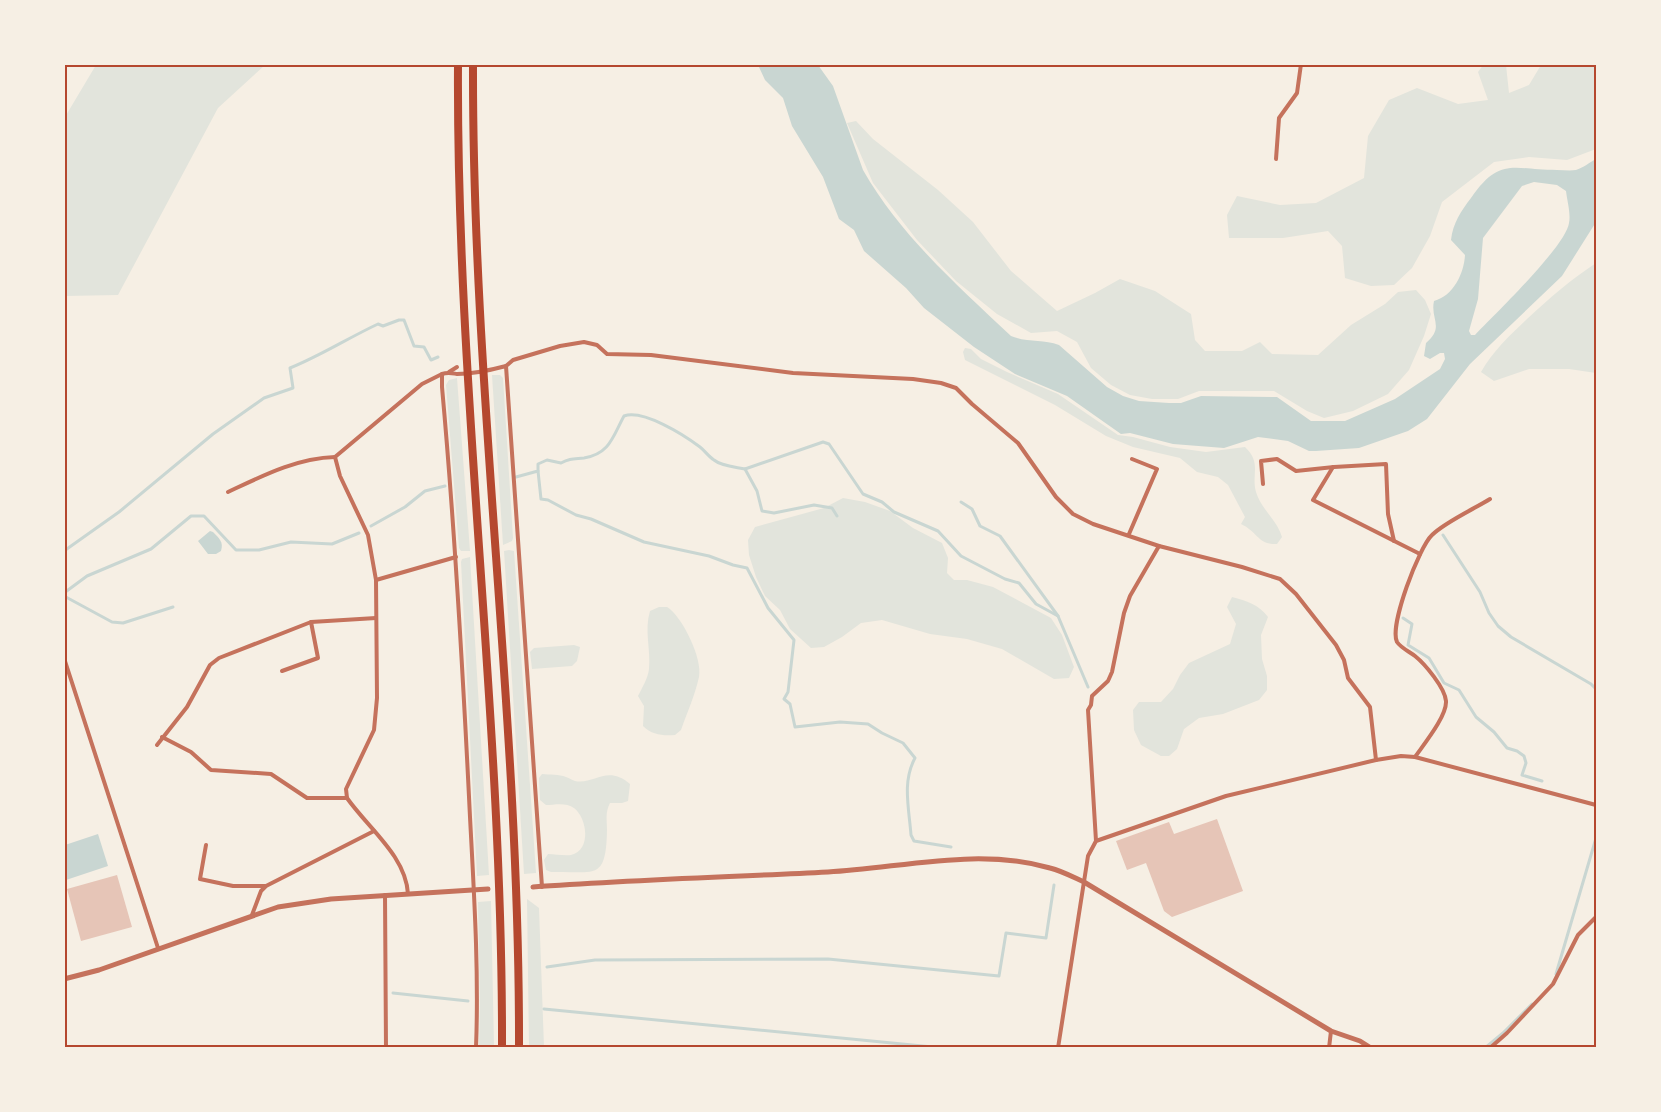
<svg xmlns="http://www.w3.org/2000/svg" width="1661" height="1112" font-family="'Zilla Slab',serif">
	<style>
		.green { fill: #e2e4dc }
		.water { fill: #c9d6d2; fill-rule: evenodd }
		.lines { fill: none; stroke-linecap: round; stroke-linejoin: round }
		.stream { stroke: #c9d6d2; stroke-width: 3 }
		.building { fill: #e6c5b7 }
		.minor { stroke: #c5725c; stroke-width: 4 }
		.tertiary { stroke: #c5725c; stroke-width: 5 }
		.motorway { stroke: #b5482f; stroke-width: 8 }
		.neatline { fill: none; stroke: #b5482f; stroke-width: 2 }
	</style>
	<rect width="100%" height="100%" fill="#f6efe4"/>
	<g class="green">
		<path d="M1484 64 1506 65 1509 93 1529 85 1541 65H1596V149L1567 160 1529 157 1494 162 1442 202 1430 236 1412 268 1394 285 1371 286 1345 278 1342 246 1328 231 1283 238H1229L1227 215 1237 196 1280 205 1316 203 1364 178 1368 136 1389 100 1417 88 1458 104 1488 100 1478 72Z"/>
		<path d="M96 65H265L218 108 118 295 65 296V117Z"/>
		<path d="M856 121 873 139 938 190 973 222 1011 271 1057 311 1095 293 1120 279 1155 291 1191 314 1195 340 1205 351H1242L1260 342 1272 354 1318 355 1351 325 1385 304 1398 292 1416 290 1425 300 1431 314 1424 336 1409 370 1388 394 1353 411 1324 418 1307 411 1274 391H1199L1178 399H1152L1130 395 1111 385 1091 368 1077 342 1057 331 1031 333 997 314 956 281 917 240 873 183 847 123Z"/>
		<path d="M1596 263V373L1569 369H1529L1494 381 1481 372C1493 351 1509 336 1527 319 1551 297 1569 281 1596 263Z"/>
		<path d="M965 348 971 349 981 359 1007 372 1058 394 1118 435 1133 437 1170 447 1206 452 1245 447C1262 463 1251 474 1256 492 1261 509 1277 520 1282 537L1277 544C1258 545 1258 532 1241 524L1245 517 1228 485 1218 477 1197 472 1180 458 1133 447 1106 436 1055 405 965 360 963 352Z"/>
		<path d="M492 375H500L503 378 513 538 512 541 503 545Z"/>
		<path d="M457 378 470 551H461L459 548 446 385 449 380Z"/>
		<path d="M843 498 865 502 890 511 913 528 942 543 948 558 947 573 954 580H967L993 587 1051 618 1062 635 1074 667 1069 678 1054 679 1002 649 967 639 930 634 882 620 861 623 842 637 824 647 811 648 790 629 780 610 765 596 756 577 749 555 748 540 755 527 824 508Z"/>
		<path d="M509 550 514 551 536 873 524 874 504 551Z"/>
		<path d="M470 557 489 875 477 876 461 562 462 559Z"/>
		<path d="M1232 597C1247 601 1258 604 1268 617L1261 635 1262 659 1267 676V690L1259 700 1223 714 1199 718 1184 729 1177 749 1169 756H1161L1141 745 1134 730 1133 710 1139 702H1161L1173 689 1180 675 1189 663 1230 644 1236 624 1227 607Z"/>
		<path d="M659 607H667C682 616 703 659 699 677 695 695 687 713 681 730L675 735C663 736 652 735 643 726L644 706 638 696C642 688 648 678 649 669 651 650 644 630 650 611Z"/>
		<path d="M574 645 580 647 577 661 572 666 532 669 530 652 534 648Z"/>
		<path d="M542 774C550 775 559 774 566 777 570 778 571 780 575 781 594 785 607 764 630 784L628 801 622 803H610C605 813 607 819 607 830 606 882 595 871 551 872L546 870 544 860 548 854C555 854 564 856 571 855 592 850 587 818 574 808 566 802 554 805 546 805L540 800 539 778Z"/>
		<path d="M527 899 539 908 544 1047H529Z"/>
		<path d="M491 901 494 1047H479L480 1005 478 902Z"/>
	</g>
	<g class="water">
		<path d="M758 65H818L833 86 863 170C900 235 957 285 1011 336 1028 343 1043 339 1059 345L1107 387 1123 396 1139 401 1169 403H1181L1201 396 1277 397 1311 421H1345L1395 399 1440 369 1445 359 1444 353H1440L1430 359 1424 356 1426 343C1445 327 1430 319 1434 301 1453 296 1464 274 1465 255L1451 240C1453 223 1461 211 1471 198 1500 156 1513 170 1557 170 1563 170 1570 171 1576 170 1583 168 1590 162 1596 159V222L1562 276 1470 364 1427 419 1408 431 1359 448 1316 451H1309L1288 441 1258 437 1224 448 1173 444 1130 433 1121 434 1067 396 1015 374 974 347 924 308 906 288 864 251 854 230 839 219 823 177 792 126 783 98 765 80ZM1534 182 1557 185 1566 191C1567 200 1571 214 1569 223 1566 246 1494 315 1475 335H1471L1469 331 1478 299 1483 238 1522 186Z"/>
		<path d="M210 531 213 532C219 538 224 542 221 551L216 554H208L198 541Z"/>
		<path d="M98 834 108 866 66 880 65 845Z"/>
	</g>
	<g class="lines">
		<g class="stream">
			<path d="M745 469 823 442 829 444 863 494 882 502 894 512 938 531 961 556 1005 579 1019 583 1036 604 1058 616"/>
			<path d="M538 471 541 499 548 500 576 515 591 519 644 542 709 556 733 565 747 568 768 608 794 640 788 692 784 699 790 704 795 727 840 722 868 724 882 733 903 743 915 758C902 782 909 808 911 835L914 841 951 847"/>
			<path d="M516 477 538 471V464L547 460 561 463C570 458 574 459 584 458 610 454 613 436 624 416 643 409 684 435 700 447 705 451 709 457 714 460 721 466 736 467 745 469L757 491 762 511 774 513 814 505 832 508 837 516"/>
			<path d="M961 502 972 509 980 526 1000 536 1058 616 1088 687"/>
			<path d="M371 526 405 507 425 491 445 486"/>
			<path d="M1443 535 1480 592 1489 613 1498 626 1511 637 1591 684 1596 689"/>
			<path d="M64 551 119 512 213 434 264 398 293 388 290 368C320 356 348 338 378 324L383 326 399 320H404L414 346 424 347 431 360 438 357"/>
			<path d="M64 593 87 576 151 549 191 516H204L236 550H259L291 542 332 544 359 533"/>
			<path d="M64 596 112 622 123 623 173 607"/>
			<path d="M1403 618 1412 624 1408 645 1429 658 1444 683 1459 690 1476 717 1494 732 1507 748 1517 751 1524 756 1526 763 1522 775 1542 781"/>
			<path d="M547 967 595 960 828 959 999 976 1006 933 1046 938 1054 885"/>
			<path d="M1556 974 1596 838"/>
			<path d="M393 993 468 1001"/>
			<path d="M544 1009 943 1048"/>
			<path d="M1485 1048 1503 1033 1532 1004"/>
		</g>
	</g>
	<g class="building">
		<path d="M1217 819 1243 891 1172 917 1164 911 1146 863 1127 870 1116 841 1169 822 1174 834Z"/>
		<path d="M117 875 132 927 81 941 67 889Z"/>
	</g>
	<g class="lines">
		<g class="minor">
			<path d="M1276 159 1279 118 1297 93 1301 64"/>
			<path d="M506 366 513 360 560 346 584 342 597 345 607 354 651 355 793 373 913 379 941 383 956 388 972 404 1018 443 1056 497 1073 514 1093 524 1159 546 1130 596 1124 613 1112 672 1108 681 1092 696 1091 705 1088 710 1096 841"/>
			<path d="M449 372 457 367"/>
			<path d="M1333 467 1313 500 1420 554"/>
			<path d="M1263 484 1261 461 1277 459 1296 471 1334 467 1386 464 1388 514 1394 541"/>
			<path d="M228 492C262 476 297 458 335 457"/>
			<path d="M1129 534 1157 469 1132 459"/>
			<path d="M1159 546 1242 567 1280 579 1296 594 1336 645 1344 660 1348 678 1370 707 1376 760"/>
			<path d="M376 580 456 557"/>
			<path d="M64 658 158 948"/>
			<path d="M282 671 318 658 311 622"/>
			<path d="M162 737 191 752 211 770 271 774 307 798H347"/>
			<path d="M157 745 187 707 210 665 219 658 311 622 376 618"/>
			<path d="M1415 757C1424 744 1447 716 1446 701 1445 688 1425 664 1415 656 1410 652 1401 648 1397 642 1389 626 1419 547 1432 535 1445 522 1474 509 1490 499"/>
			<path d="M206 845 200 879 233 886H265"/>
			<path d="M408 894C406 856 368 828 347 798L346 789 374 730 377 698 376 580 368 535 340 476 335 457 422 384 442 374"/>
			<path d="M385 895 386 1048"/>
			<path d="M252 915 261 891 266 886 374 831"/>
			<path d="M476 1048C479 971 474 893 470 817 463 673 455 530 442 387V374C448 372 451 373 457 374 473 374 491 370 506 366L542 887"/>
			<path d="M1058 1048 1088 856 1096 841 1226 796 1376 760 1401 756 1415 757 1596 805"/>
			<path d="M1329 1048 1331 1031"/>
			<path d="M1490 1048 1507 1033 1553 984 1578 935 1596 917"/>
		</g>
		<g class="tertiary">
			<path d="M533 887C631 880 730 877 828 872 901 868 978 847 1050 868 1062 871 1073 877 1084 882L1331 1031 1360 1041 1371 1048"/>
			<path d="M64 979 99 970 278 907 331 899 488 889"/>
		</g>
		<g class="motorway">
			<path d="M458 64C456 393 503 719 502 1048"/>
			<path d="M473 64C472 393 520 719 519 1048"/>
		</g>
	</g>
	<rect width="1661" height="1112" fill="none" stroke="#f6efe4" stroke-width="132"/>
	<rect x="66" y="66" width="1529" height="980" class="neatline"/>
</svg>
